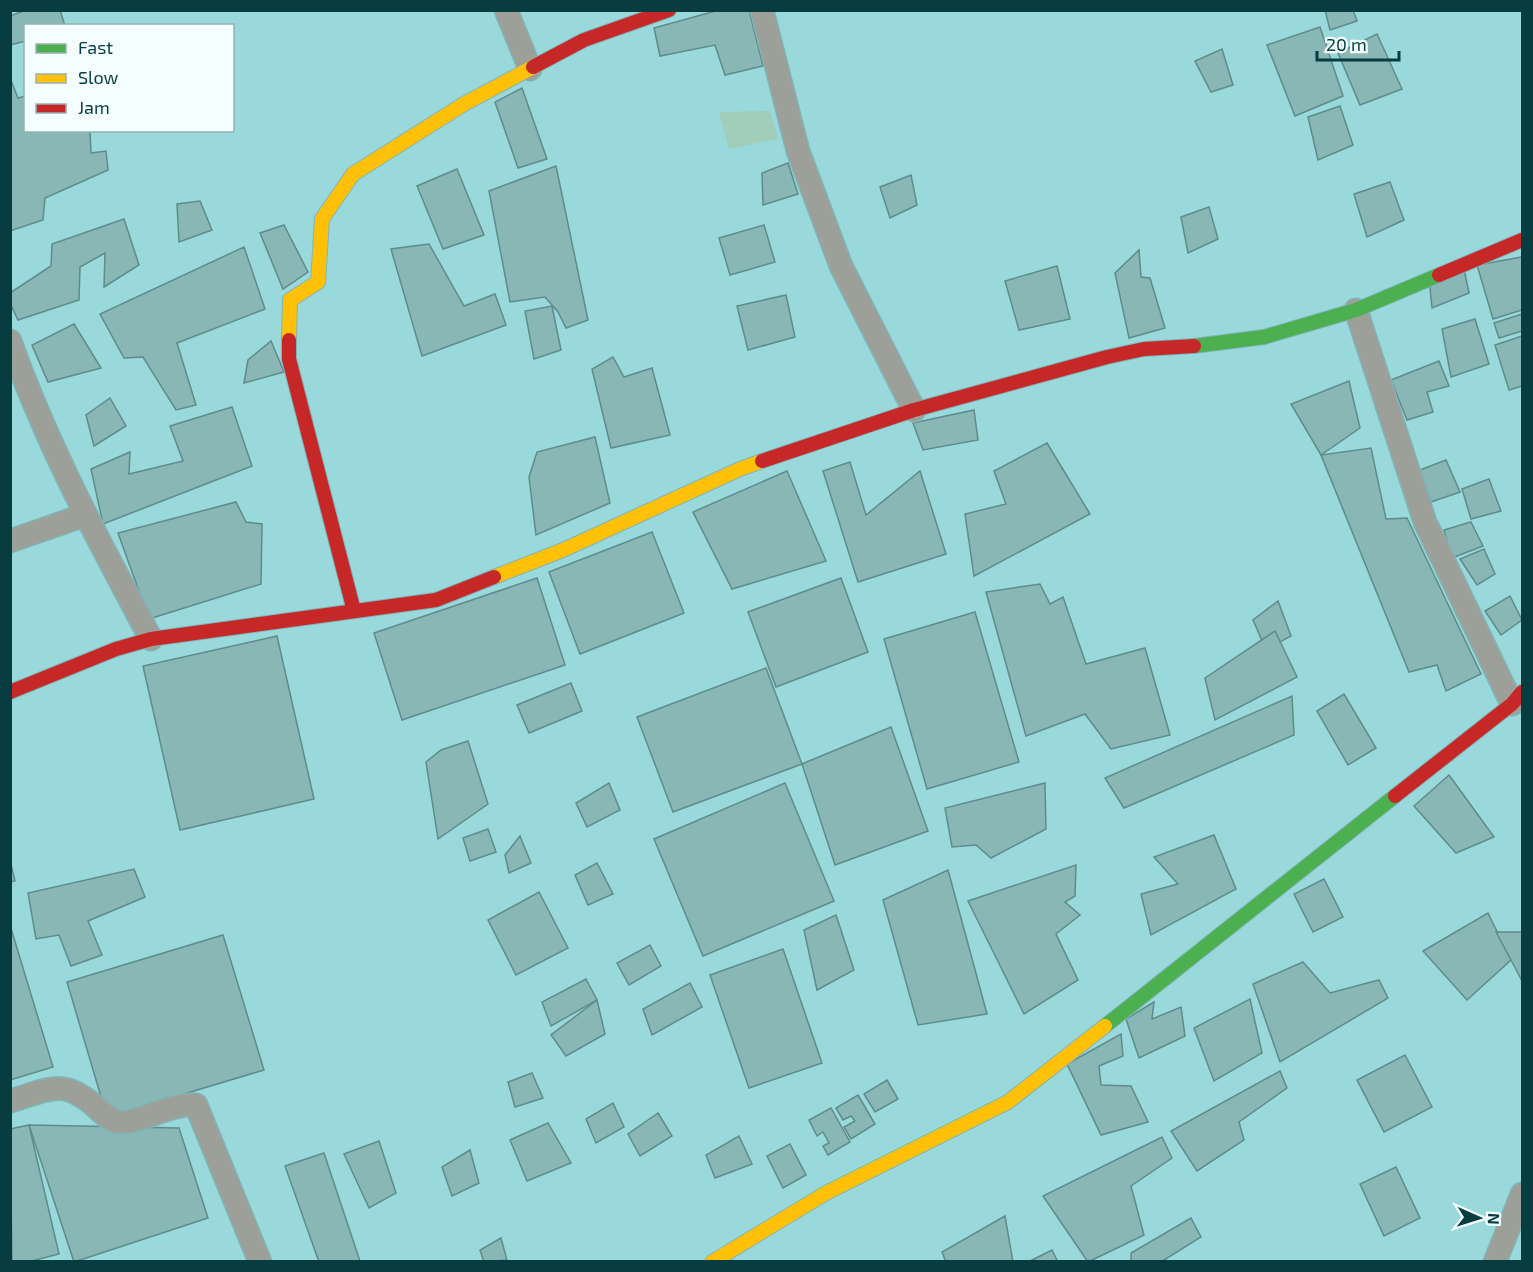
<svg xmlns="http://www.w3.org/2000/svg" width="1533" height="1272" font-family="'Exo 2',sans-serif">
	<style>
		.green { fill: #a0cebb }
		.building { fill: #88b7b6; stroke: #5e8c8b; stroke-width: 1.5 }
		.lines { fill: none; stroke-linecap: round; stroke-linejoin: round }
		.street-casing { stroke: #81b4b7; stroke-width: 25 }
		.fast-casing { stroke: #81b4b7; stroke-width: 16 }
		.slow-casing { stroke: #81b4b7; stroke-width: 16 }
		.jam-casing { stroke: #81b4b7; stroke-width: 16 }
		.street { stroke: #9ca098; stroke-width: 22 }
		.fast { stroke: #4caf50; stroke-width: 14 }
		.slow { stroke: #ffc107; stroke-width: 14 }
		.jam { stroke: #c62828; stroke-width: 14 }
	</style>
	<rect width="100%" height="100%" fill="#99d8db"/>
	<path class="green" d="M770 111 778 139 729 149 719 112Z"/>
	<g class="building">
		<path d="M26 10H60L65 26H26V41L10 45V16Z"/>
		<path d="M719 10H749L763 66 725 75 715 45 660 56 654 28Z"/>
		<path d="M1325 10H1353L1357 21 1330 30Z"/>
		<path d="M1320 27 1343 96 1295 116 1267 45Z"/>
		<path d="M1377 34 1402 89 1360 105 1338 53Z"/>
		<path d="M1222 49 1233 85 1211 92 1195 61Z"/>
		<path d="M10 78 18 98 26 96V130H90L91 153 106 151 108 170 45 198 43 220 10 231Z"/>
		<path d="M522 88 547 159 518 168 495 102Z"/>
		<path d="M1340 106 1353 145 1318 160 1308 117Z"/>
		<path d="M788 163 798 194 763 205 762 173Z"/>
		<path d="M556 166 588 320 566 328 558 312 545 297 510 302 489 191Z"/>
		<path d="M457 169 484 235 443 249 417 186Z"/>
		<path d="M911 175 917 205 890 218 880 187Z"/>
		<path d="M1390 182 1404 220 1367 237 1354 194Z"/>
		<path d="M200 201 212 230 179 242 177 204Z"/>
		<path d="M1209 207 1218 239 1188 253 1181 217Z"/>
		<path d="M124 219 139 265 104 287 105 253 80 267 79 300 18 320 10 303V293L51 266 52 244Z"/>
		<path d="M284 225 308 272 283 289 260 233Z"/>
		<path d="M764 225 775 262 730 275 719 238Z"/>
		<path d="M429 244 464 306 495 294 506 325 422 356 391 249Z"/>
		<path d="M244 247 265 309 177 343 196 405 176 410 143 357 124 358 100 314Z"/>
		<path d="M1139 250 1141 277 1150 278 1165 328 1129 338 1115 273Z"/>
		<path d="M1522 257V310L1493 319 1477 265Z"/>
		<path d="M1463 264 1469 293 1432 308 1429 278Z"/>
		<path d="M1057 266 1070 319 1019 330 1005 281Z"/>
		<path d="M786 295 795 337 748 350 737 306Z"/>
		<path d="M552 306 561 350 534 359 525 311Z"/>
		<path d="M1522 314V331L1499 338 1494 323Z"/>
		<path d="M1475 319 1489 364 1451 377 1442 329Z"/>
		<path d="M74 324 101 368 48 382 32 345Z"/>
		<path d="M1522 336V386L1509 390 1495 345Z"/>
		<path d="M271 341 284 372 244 383 248 360Z"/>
		<path d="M613 357 624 377 652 368 670 435 611 448 592 369Z"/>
		<path d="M1439 361 1449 386 1427 392 1433 412 1407 420 1391 380Z"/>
		<path d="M1349 381 1360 428 1321 455 1291 404Z"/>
		<path d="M110 398 126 426 94 446 86 415Z"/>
		<path d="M232 407 252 466 103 524 91 469 130 452 129 474 183 461 170 426Z"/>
		<path d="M974 410 978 440 923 450 913 423Z"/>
		<path d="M595 437 610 503 536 535 529 477 537 452Z"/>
		<path d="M1047 443 1090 514 974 576 965 514 1006 504 994 471Z"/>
		<path d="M1371 448 1386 519 1407 518 1481 674 1446 691 1437 665 1409 672 1321 455Z"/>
		<path d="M1446 460 1460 492 1431 502 1420 470Z"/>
		<path d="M850 462 866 515 920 471 946 554 858 582 823 471Z"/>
		<path d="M787 471 826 561 732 589 693 512Z"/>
		<path d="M1489 479 1501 511 1471 519 1462 489Z"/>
		<path d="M236 502 246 522 262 524 261 584 149 619 118 533Z"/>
		<path d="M1471 522 1483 546 1452 558 1444 530Z"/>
		<path d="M652 532 684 613 580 654 549 572Z"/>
		<path d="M1484 549 1495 574 1477 585 1460 559Z"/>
		<path d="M537 578 565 665 402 720 374 633Z"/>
		<path d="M841 578 868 652 776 687 748 612Z"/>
		<path d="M1040 584 1050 604 1063 597 1086 664 1145 648 1170 735 1111 749 1085 714 1026 736 986 592Z"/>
		<path d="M1510 596 1522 620 1501 635 1485 611Z"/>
		<path d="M1278 601 1291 636 1266 650 1253 620Z"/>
		<path d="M975 612 1019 762 927 789 884 639Z"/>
		<path d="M1275 631 1297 677 1215 720 1205 678Z"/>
		<path d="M277 636 314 799 180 830 143 666Z"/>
		<path d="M766 668 802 764 673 812 637 717Z"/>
		<path d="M571 683 582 711 529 733 517 705Z"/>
		<path d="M1344 694 1376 748 1348 765 1317 711Z"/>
		<path d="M1292 696 1294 735 1124 808 1105 778Z"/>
		<path d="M891 727 928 831 835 865 802 764Z"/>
		<path d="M468 741 488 804 438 839 426 762 441 750Z"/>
		<path d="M1449 775 1494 837 1456 853 1414 806Z"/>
		<path d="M609 783 620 810 587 827 576 803Z"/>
		<path d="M785 783 834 901 703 956 654 839Z"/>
		<path d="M1045 783 1046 829 991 858 976 845 952 847 945 808Z"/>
		<path d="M488 829 496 852 470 861 463 838Z"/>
		<path d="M1214 835 1236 889 1151 935 1141 894 1178 884 1154 857Z"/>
		<path d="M520 836 531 863 509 873 505 855Z"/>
		<path d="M10 860 15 881 10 882Z"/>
		<path d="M597 863 613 894 588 905 575 875Z"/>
		<path d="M1076 865 1075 896 1065 902 1080 915 1056 934 1078 980 1024 1014 968 901Z"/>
		<path d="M134 869 145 897 88 921 102 955 71 966 59 935 36 939 28 893Z"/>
		<path d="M948 870 987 1014 918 1025 883 900Z"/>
		<path d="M1324 879 1343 917 1313 932 1294 894Z"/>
		<path d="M539 892 568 948 516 975 488 920Z"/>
		<path d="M1488 913 1511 960 1467 1000 1423 951Z"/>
		<path d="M836 915 854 970 817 990 804 930Z"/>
		<path d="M10 925 53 1067 10 1080Z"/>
		<path d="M1496 932H1522V981L1511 960Z"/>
		<path d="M223 935 264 1070 107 1117 67 982Z"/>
		<path d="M650 945 661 966 629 985 617 963Z"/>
		<path d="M783 949 822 1063 749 1088 710 975Z"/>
		<path d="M1303 962 1330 993 1379 980 1388 998 1280 1062 1253 984Z"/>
		<path d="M586 979 597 1000 551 1026 542 1002Z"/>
		<path d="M690 983 702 1007 652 1035 643 1009Z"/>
		<path d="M1250 999 1262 1053 1214 1081 1194 1028Z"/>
		<path d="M597 1000 605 1034 566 1056 551 1035Z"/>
		<path d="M1154 1002 1152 1019 1181 1007 1185 1036 1139 1058 1126 1019Z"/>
		<path d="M1121 1034 1123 1056 1099 1066 1101 1085 1131 1086 1148 1122 1101 1135 1067 1064Z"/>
		<path d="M1405 1055 1432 1107 1384 1132 1357 1080Z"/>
		<path d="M1280 1071 1287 1088 1239 1122 1244 1140 1197 1171 1171 1131Z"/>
		<path d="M532 1073 543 1098 515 1107 508 1082Z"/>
		<path d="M887 1080 898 1099 875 1112 864 1094Z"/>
		<path d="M858 1095 875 1124 851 1139 844 1127 855 1121 851 1116 843 1120 836 1108Z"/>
		<path d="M613 1103 624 1127 596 1143 586 1119Z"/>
		<path d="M831 1108 850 1142 828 1155 823 1146 829 1143 823 1132 817 1136 809 1120Z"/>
		<path d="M658 1113 672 1136 640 1156 628 1134Z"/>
		<path d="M548 1123 571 1163 527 1181 510 1140Z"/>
		<path d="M29 1125 59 1254 28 1262H12L10 1129Z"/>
		<path d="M29 1125 179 1128 208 1218 74 1262Z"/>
		<path d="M739 1136 752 1164 715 1178 706 1155Z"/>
		<path d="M1162 1137 1172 1158 1131 1186 1144 1235 1088 1262 1043 1196Z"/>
		<path d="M379 1141 396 1193 369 1208 344 1154Z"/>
		<path d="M790 1144 806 1175 783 1188 767 1156Z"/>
		<path d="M470 1150 479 1183 452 1196 442 1167Z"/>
		<path d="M324 1153 360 1261V1262H319L285 1166Z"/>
		<path d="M1396 1167 1420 1218 1384 1236 1360 1184Z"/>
		<path d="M1005 1216 1013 1262H946L942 1252Z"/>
		<path d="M1191 1218 1201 1237 1161 1262H1131V1253Z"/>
		<path d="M501 1238 507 1260 484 1262 480 1250Z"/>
		<path d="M1052 1250 1058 1262H1028Z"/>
	</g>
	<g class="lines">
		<defs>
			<g id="street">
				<path d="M506 10 530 69"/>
				<path d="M762 10 798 151 841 266 914 410"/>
				<path d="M1356 310 1425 522 1512 704"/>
				<path d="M10 341C47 445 99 542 151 639"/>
				<path d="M10 541 85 515"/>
				<path d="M10 1101C49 1090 62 1077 96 1107 102 1113 110 1121 119 1122 140 1124 169 1103 196 1105L260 1262"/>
				<path d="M1495 1262 1522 1194"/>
			</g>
			<g id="fast">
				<path d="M1194 346 1264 337 1356 310 1439 275"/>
				<path d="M1105 1026 1395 796"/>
			</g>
			<g id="slow">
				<path d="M289 340 290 300 318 282 322 219 353 174 464 104 533 67"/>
				<path d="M494 577 563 550 740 469 762 461"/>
				<path d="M712 1262 826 1193 1008 1102 1105 1026"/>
			</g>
			<g id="jam">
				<path d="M533 67 584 40 669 10"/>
				<path d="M1439 275 1522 240"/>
				<path d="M289 340V359L354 611"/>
				<path d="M762 461 914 410 1107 357 1144 349 1194 346"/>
				<path d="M10 692 116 649 151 639 436 600 494 577"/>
				<path d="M1395 796 1512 704 1522 692"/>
			</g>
		</defs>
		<use href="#street" class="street-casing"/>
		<use href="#fast" class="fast-casing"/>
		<use href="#slow" class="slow-casing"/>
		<use href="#jam" class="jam-casing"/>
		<use href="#street" class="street"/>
		<use href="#fast" class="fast"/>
		<use href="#slow" class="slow"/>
		<use href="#jam" class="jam"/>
	</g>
	<rect width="1533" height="1272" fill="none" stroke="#073d41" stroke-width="24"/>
	<rect x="24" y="24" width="210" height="108" fill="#f4fefe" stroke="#95b1b2" stroke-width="1.5"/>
	<rect x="36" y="44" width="30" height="9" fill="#4caf50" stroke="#95b1b2" stroke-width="1.5"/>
	<text x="78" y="54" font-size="18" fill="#073d41">Fast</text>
	<rect x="36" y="74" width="30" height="9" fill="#ffc107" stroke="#95b1b2" stroke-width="1.5"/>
	<text x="78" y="84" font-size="18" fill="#073d41">Slow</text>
	<rect x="36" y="104" width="30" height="9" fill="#c62828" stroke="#95b1b2" stroke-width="1.5"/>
	<text x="78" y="114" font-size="18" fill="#073d41">Jam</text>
	<g transform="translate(1479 1218) rotate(93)" stroke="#f4fefe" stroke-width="4.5" paint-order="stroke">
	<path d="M0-4.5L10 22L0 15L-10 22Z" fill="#073d41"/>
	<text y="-9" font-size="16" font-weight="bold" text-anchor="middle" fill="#073d41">N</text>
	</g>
	<path d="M1317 51v9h82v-9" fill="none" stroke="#073d41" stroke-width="3"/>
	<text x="1326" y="51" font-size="18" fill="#073d41" stroke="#f4fefe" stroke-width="4.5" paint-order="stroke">20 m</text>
</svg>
